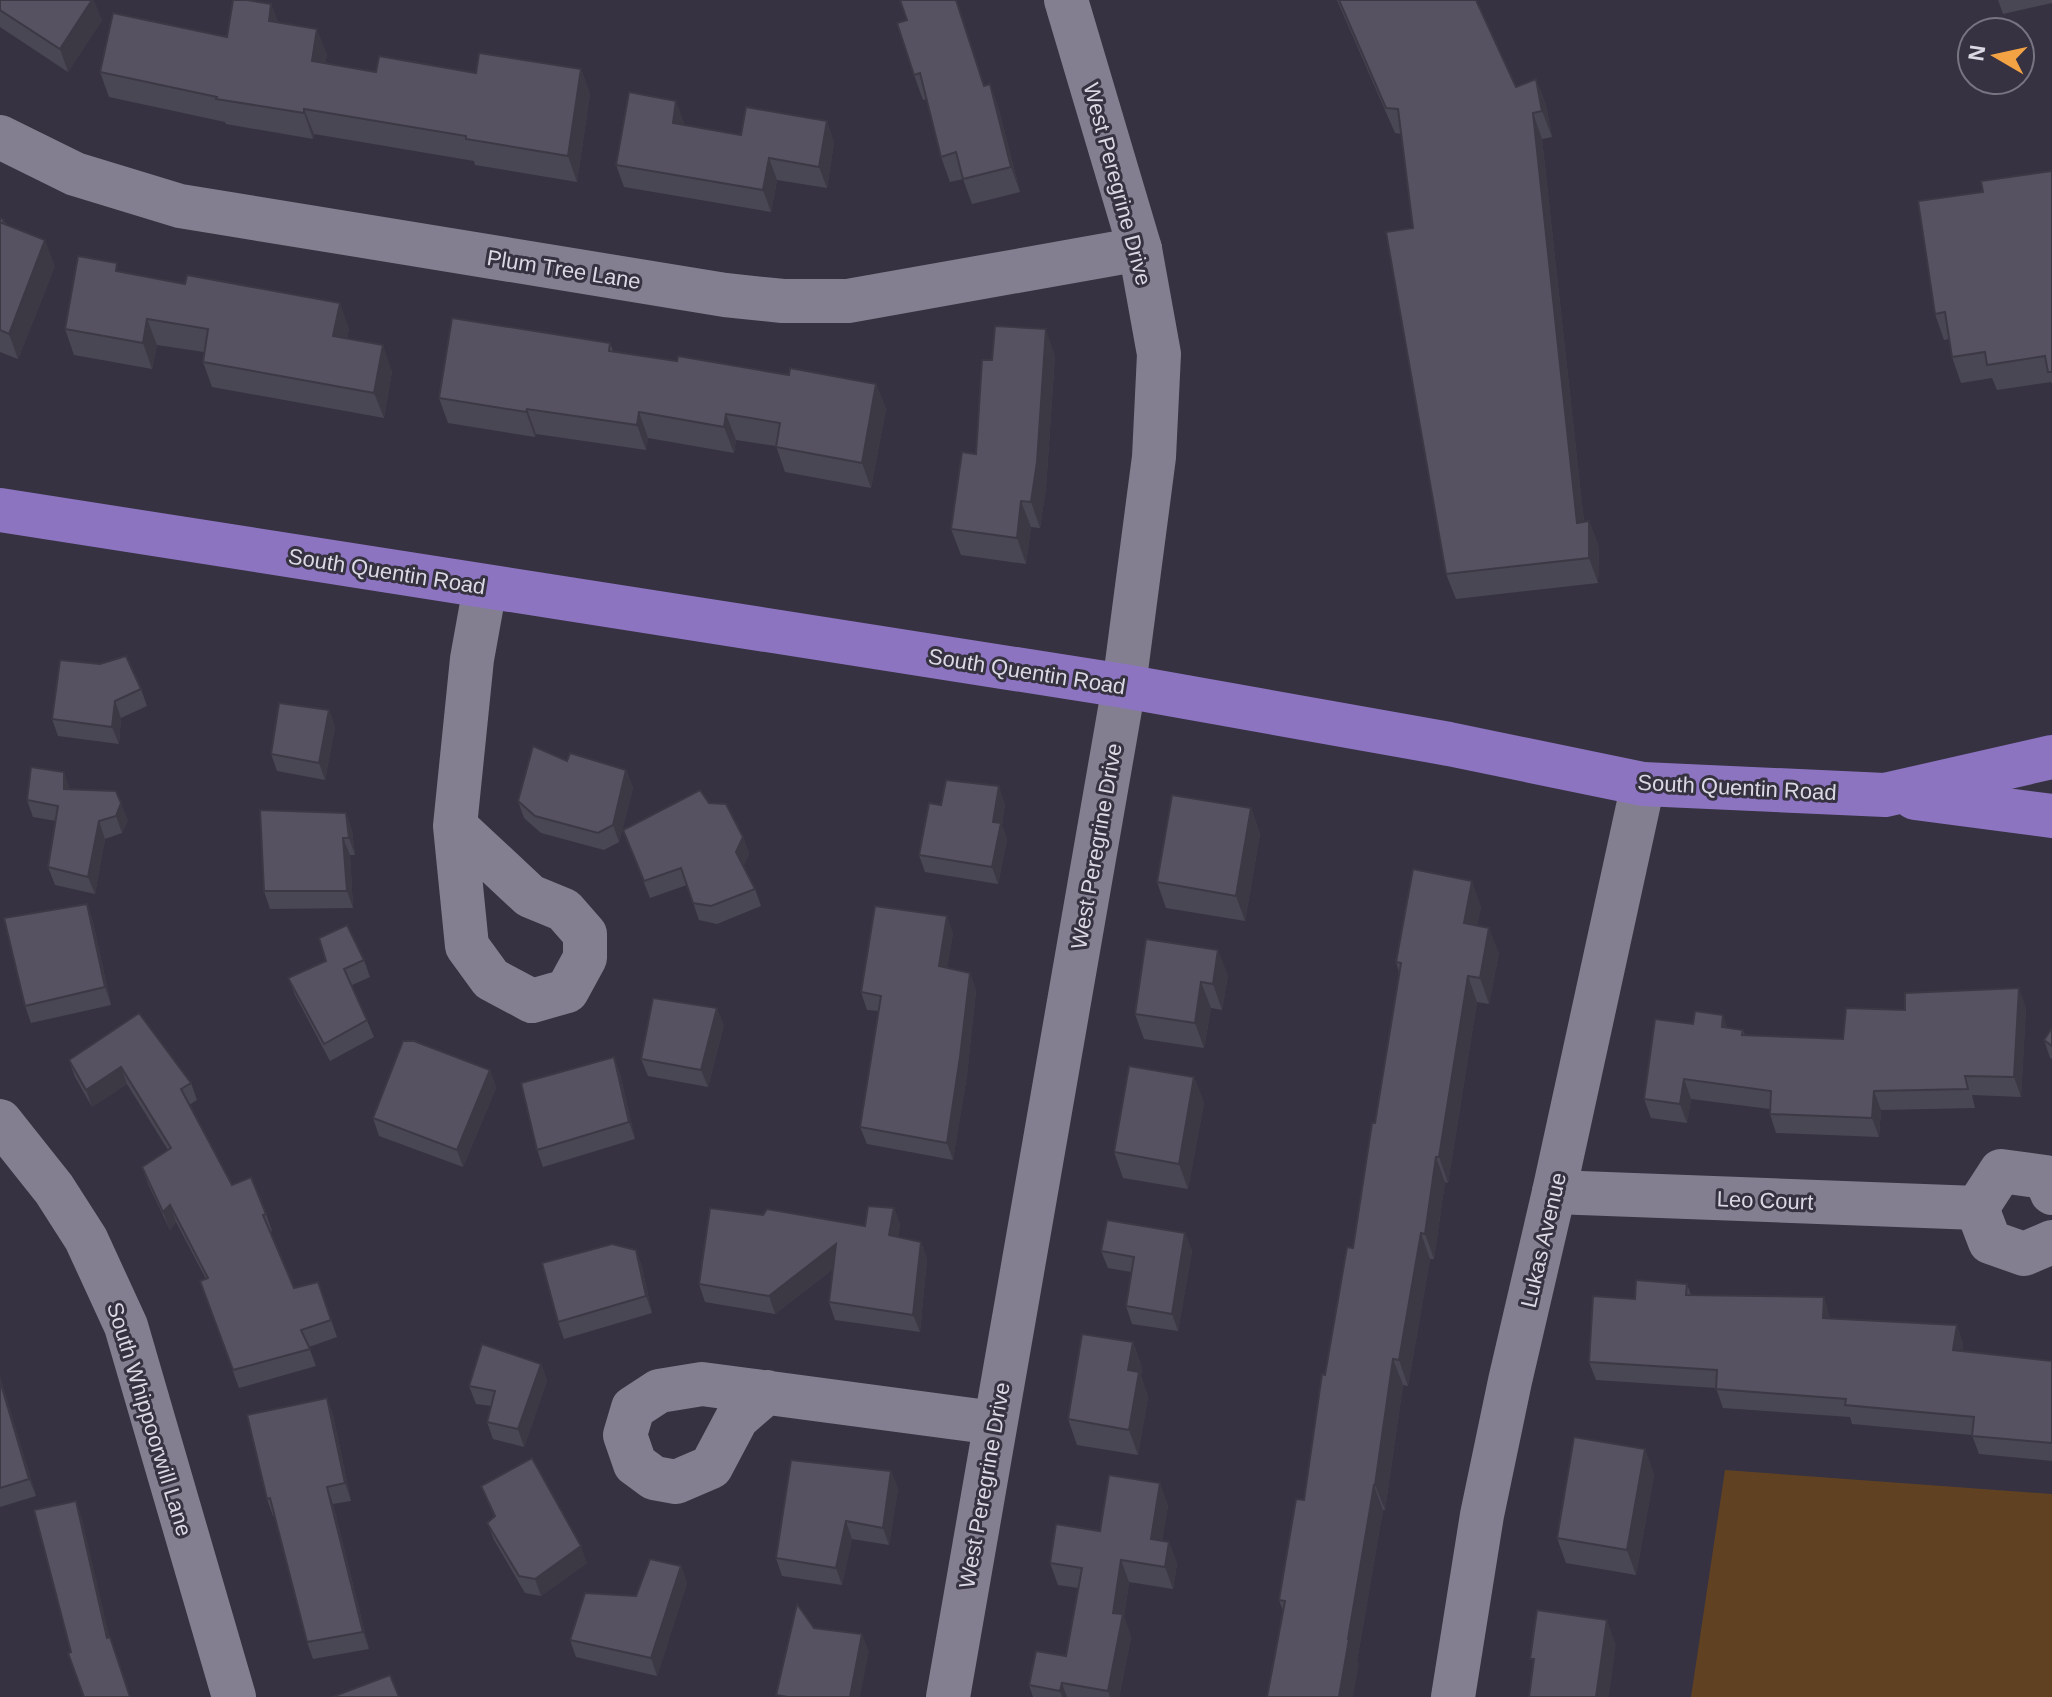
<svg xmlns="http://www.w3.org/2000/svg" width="2052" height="1697" font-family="Helvetica,sans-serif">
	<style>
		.green { fill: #604223 }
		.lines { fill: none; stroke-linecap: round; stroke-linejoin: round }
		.minor { stroke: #837f90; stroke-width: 44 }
		.major { stroke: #8c74c1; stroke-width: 44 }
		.wall { fill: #4a4754 }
		.shaded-wall { fill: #3c3945 }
		.building { fill: #565262; stroke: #3c3945; stroke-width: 2 }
		.labels { text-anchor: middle; stroke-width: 6; stroke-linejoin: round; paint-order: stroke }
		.street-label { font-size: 22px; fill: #dbd9e3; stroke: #363241 }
	</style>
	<rect width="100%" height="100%" fill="#363241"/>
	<path class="green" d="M1725 1470 2052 1494V1697H1691Z"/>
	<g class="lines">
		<g class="minor">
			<path d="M0 137 75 174 180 206 725 295 783 301H848L1140 249"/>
			<path d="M455 826 530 896 564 910 585 934V958L567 991 532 1001 491 979 467 946 455 826 472 659 485 587"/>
			<path d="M0 1121 54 1189 86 1239 126 1326 234 1697"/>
			<path d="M1554 1192 1977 1208"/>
			<path d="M1977 1208 2001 1171 2045 1177 2052 1193"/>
			<path d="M1977 1208 1990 1242 2024 1254 2052 1242"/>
			<path d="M767 1392 737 1418 711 1467 676 1482 654 1478 635 1464 625 1435 633 1408 659 1391 702 1384 995 1423"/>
			<path d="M948 1697 1124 686 1154 457 1159 354 1140 249 1066 0"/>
			<path d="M1453 1697 1482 1515 1510 1381 1554 1192 1643 784"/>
		</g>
		<g class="major">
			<path d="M0 510 1124 686 1449 744 1643 784 1885 795 2052 757"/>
			<path d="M1915 798 2052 816"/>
		</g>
	</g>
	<g class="wall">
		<path d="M0 0 102 20 68 72 0 27Z"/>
		<path d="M1337 0H1476L1516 87 1536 79 1546 105 1552 137 1542 139 1584 522 1589 521 1599 547 1598 583 1456 599 1446 574 1413 228 1401 134 1395 133Z"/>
		<path d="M1998 0H2052V3L2003 14Z"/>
		<path d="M271 4 278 22 327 54 325 63 376 72 476 73 581 69 590 94 577 182 475 165 474 161 314 134 313 139 226 124 225 122 109 97 100 72 227 37Z"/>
		<path d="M907 20 985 86 990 84 999 110 1020 192 972 204 963 179 950 182 941 157 926 99 923 100 914 75Z"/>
		<path d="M827 121 834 143 827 188 777 180 771 212 624 187 616 165 684 122V125L741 135Z"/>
		<path d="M2052 171V384L2051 382 1997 390 1992 378 1961 383 1952 357 1949 339 1944 340 1935 314Z"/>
		<path d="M0 218 55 266 18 359 0 352Z"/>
		<path d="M120 272 349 328 347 339 392 371 384 418 212 387 203 362 204 352 157 345 152 369 74 355 65 329Z"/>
		<path d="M610 343 613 351 677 361 876 384 886 409 871 488 785 472 776 446 736 440 734 453 648 438 646 450 536 434 535 437 448 423 439 398Z"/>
		<path d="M1055 355 1046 488 1040 528 1031 527 1026 564 961 555 951 529 976 454 992 360Z"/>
		<path d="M141 689 147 706 121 718 119 744 58 736 52 719Z"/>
		<path d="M329 710 335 727 325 780 277 771 271 754Z"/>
		<path d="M567 761 626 770 633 788 619 842 604 850 541 833 524 818 518 801Z"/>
		<path d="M70 789 128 820 122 833 105 839 95 894 55 885 48 867 56 821 33 817 27 800Z"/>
		<path d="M709 803 743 837 749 854 743 867 755 889 761 906 717 924 699 920 687 885 650 898 623 830Z"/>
		<path d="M1005 804 1002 825 1007 840 998 884 925 872 919 855 941 805Z"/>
		<path d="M1251 808 1260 834 1245 921 1166 908 1157 882Z"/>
		<path d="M346 813 352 831 355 855H350L353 908 270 909 264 891Z"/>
		<path d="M87 904 93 922 111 1005 31 1023 25 1006Z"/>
		<path d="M1481 906 1477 926 1499 953 1489 1004 1477 1002 1448 1183 1445 1182 1434 1259H1430L1408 1386 1403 1385 1385 1510H1383L1357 1661 1359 1664 1283 1611 1279 1600 1304 1500 1325 1375 1353 1248 1375 1123 1399 972 1396 962Z"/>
		<path d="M953 933 947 968 970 973 976 991 967 1075 953 1160 867 1144 860 1127 879 1011 867 1010 861 992Z"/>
		<path d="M1146 939 1228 975 1222 1010 1211 1008 1204 1048 1144 1039 1135 1014Z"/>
		<path d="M364 960 370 977 352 985 374 1037 330 1061 295 995 288 978Z"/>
		<path d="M2026 1007 2021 1097 1972 1095 1975 1108 1881 1110 1879 1137 1776 1133 1770 1114V1109L1691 1099 1687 1123 1651 1118 1644 1099 1693 1024 1743 1030 1745 1035 1843 1039 1905 1010Z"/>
		<path d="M724 1025 708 1087 648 1076 641 1059Z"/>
		<path d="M2052 1028V1059L2050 1058 2044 1040Z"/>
		<path d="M614 1057 620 1074 635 1139 543 1167 537 1150Z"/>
		<path d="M69 1060 191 1083 197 1100 189 1105 232 1185 266 1214 272 1231 270 1232 294 1288 318 1282 337 1337 309 1347 316 1366 239 1388 200 1281 206 1279 176 1222 170 1230 148 1184 142 1167 168 1150 127 1084 92 1107 75 1077Z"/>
		<path d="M490 1070 496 1088 463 1167 379 1136 373 1118Z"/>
		<path d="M1194 1077 1204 1103 1188 1189 1123 1178 1114 1152Z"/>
		<path d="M894 1208 900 1225 898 1237 921 1242 927 1259 920 1332 835 1320 829 1302 833 1269 775 1314 705 1302 699 1284 763 1215 865 1226Z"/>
		<path d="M1185 1233 1192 1251 1178 1331 1132 1324 1126 1306 1131 1272 1108 1268 1101 1251Z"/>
		<path d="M636 1250 642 1267 652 1313 564 1339 558 1322Z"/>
		<path d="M1687 1284 1691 1295 1824 1297 1830 1319 1957 1325 1963 1344 1962 1351 2052 1361V1461L1979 1454 1972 1435 1852 1424 1850 1417 1723 1408 1716 1388 1596 1380 1589 1362 1635 1299Z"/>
		<path d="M1133 1342 1142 1368 1141 1376 1148 1397 1138 1455 1077 1445 1068 1419Z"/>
		<path d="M541 1364 547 1381 524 1447 493 1439 487 1422 491 1406 476 1404 469 1386Z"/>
		<path d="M0 1377 36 1496 0 1507Z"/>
		<path d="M327 1398 333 1415 351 1501 333 1504 369 1649 313 1659 307 1642 275 1516H273L267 1499Z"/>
		<path d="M1645 1449 1654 1475 1636 1575 1566 1563 1557 1538Z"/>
		<path d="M891 1471 898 1489 889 1545 852 1539 842 1585 782 1576 776 1558Z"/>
		<path d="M481 1486 587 1563 541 1596 525 1593 494 1540 487 1523 494 1517Z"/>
		<path d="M1168 1505 1162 1540 1169 1542 1177 1564 1173 1589 1129 1582 1124 1617 1131 1637 1119 1697H1033L1029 1685 1066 1656 1078 1588 1058 1585 1050 1563 1100 1531Z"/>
		<path d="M681 1566 687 1583 657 1676 576 1657 570 1640Z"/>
	</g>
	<g class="shaded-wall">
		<path d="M92 0H94L102 20 68 72 60 49Z"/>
		<path d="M956 0H957L993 111 984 86Z"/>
		<path d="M271 4 281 30 269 21Z"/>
		<path d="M317 29 327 54 321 86 312 61Z"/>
		<path d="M581 69 590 94 577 182 568 156Z"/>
		<path d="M1536 79 1546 105 1552 137 1542 111Z"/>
		<path d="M990 84 999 110 1020 192 1011 167Z"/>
		<path d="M676 101 684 122 681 145 673 123Z"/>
		<path d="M304 109 314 134 313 139 304 113Z"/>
		<path d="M1533 113 1542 139 1587 549 1577 523Z"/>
		<path d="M827 121 834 143 827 188 819 167Z"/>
		<path d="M769 158 777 180 771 212 763 190Z"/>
		<path d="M45 240 55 266 18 359 9 334Z"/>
		<path d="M340 303 349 328 343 362 333 336Z"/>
		<path d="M147 319 157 345 152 369 143 343Z"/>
		<path d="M1046 329 1055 355 1046 488 1040 528 1031 502Z"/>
		<path d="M383 345 392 371 384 418 374 393Z"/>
		<path d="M876 384 886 409 871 488 862 463Z"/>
		<path d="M527 409 536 434 535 437 526 412Z"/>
		<path d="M639 412 648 438 646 450 637 425Z"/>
		<path d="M726 414 736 440 734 453 724 427Z"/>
		<path d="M1021 501 1031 527 1026 564 1017 538Z"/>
		<path d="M1589 521 1599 547 1598 583 1589 558Z"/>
		<path d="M115 701 121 718 119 744 112 727Z"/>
		<path d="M329 710 335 727 325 780 319 763Z"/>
		<path d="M626 770 633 788 619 842 613 825Z"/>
		<path d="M64 772 70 789H64Z"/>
		<path d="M999 786 1005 804 1002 825 1007 840 998 884 992 867 993 822Z"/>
		<path d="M121 803 128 820 122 833 116 816Z"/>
		<path d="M1251 808 1260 834 1245 921 1236 896Z"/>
		<path d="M346 813 352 831 355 855 349 838Z"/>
		<path d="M99 821 105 839 95 894 88 877Z"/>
		<path d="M743 837 749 854 742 870 736 852Z"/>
		<path d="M343 838 350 855 353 908 347 891Z"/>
		<path d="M1472 881 1481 906 1473 948 1464 923Z"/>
		<path d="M87 904 93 922 111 1005 105 987Z"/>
		<path d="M947 916 953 933 945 984 939 966Z"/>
		<path d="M1489 928 1499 953 1489 1004 1480 978Z"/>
		<path d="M1218 950 1228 975 1222 1010 1213 984Z"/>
		<path d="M970 973 976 991 967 1075 953 1160 947 1143Z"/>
		<path d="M1468 976 1477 1002 1448 1183 1439 1157Z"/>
		<path d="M1201 982 1211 1008 1204 1048 1195 1023Z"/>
		<path d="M2019 988 2026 1007 2021 1097 2014 1077Z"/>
		<path d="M717 1008 724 1025 708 1087 701 1070Z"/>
		<path d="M1723 1015 1730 1034 1722 1027Z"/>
		<path d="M614 1057 620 1074 635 1139 629 1122Z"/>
		<path d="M121 1067 127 1084 92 1107 86 1090Z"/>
		<path d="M490 1070 496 1088 463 1167 457 1150Z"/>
		<path d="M1194 1077 1204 1103 1188 1189 1179 1164Z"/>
		<path d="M1684 1079 1691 1099 1687 1123 1680 1104Z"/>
		<path d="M1874 1091 1881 1110 1879 1137 1872 1118Z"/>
		<path d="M1436 1157 1445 1182 1434 1259 1425 1234Z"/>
		<path d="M170 1205 176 1222 170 1230 163 1212Z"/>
		<path d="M894 1208 900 1225 896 1253 889 1235Z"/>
		<path d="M1185 1233 1192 1251 1178 1331 1172 1314Z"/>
		<path d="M1421 1233 1430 1259 1408 1386 1399 1360Z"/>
		<path d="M921 1242 927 1259 920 1332 913 1315Z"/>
		<path d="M836 1244 843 1261 775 1314 769 1296Z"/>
		<path d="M636 1250 642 1267 652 1313 646 1296Z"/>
		<path d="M1824 1297 1830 1316 1829 1337 1823 1318Z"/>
		<path d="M1957 1325 1963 1344 1960 1369 1953 1350Z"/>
		<path d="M1133 1342 1142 1368 1141 1376 1148 1397 1138 1455 1129 1430 1128 1370Z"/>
		<path d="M1393 1359 1403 1385 1385 1510 1375 1485Z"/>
		<path d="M541 1364 547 1381 524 1447 518 1429Z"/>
		<path d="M0 1377 36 1496 29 1479 0 1381Z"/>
		<path d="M327 1398 333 1415 351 1501 345 1483Z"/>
		<path d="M1645 1449 1654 1475 1636 1575 1627 1550Z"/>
		<path d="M891 1471 898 1489 889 1545 883 1528Z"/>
		<path d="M1160 1483 1168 1505 1159 1561 1151 1539Z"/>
		<path d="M1374 1485 1383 1510 1357 1661 1359 1664 1353 1697H1339L1348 1639Z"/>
		<path d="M327 1487 333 1504 369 1649 363 1632Z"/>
		<path d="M76 1501 82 1518 114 1656 107 1638Z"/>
		<path d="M846 1521 852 1539 842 1585 836 1568Z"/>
		<path d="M1169 1542 1177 1564 1173 1589 1165 1567Z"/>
		<path d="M581 1546 587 1563 541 1596 535 1579Z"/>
		<path d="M1121 1560 1129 1582 1124 1617 1131 1637 1119 1697H1110L1108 1691 1113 1613Z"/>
		<path d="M681 1566 687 1583 657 1676 651 1658Z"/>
		<path d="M1607 1620 1616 1645 1609 1697H1596Z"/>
		<path d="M862 1634 869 1651 860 1697H850Z"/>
		<path d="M1062 1683 1067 1697H1062L1060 1691Z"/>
	</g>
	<g class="building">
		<path d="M0 0H92L60 49 0 10Z"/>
		<path d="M233 0H247L271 4 269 21 317 29 312 61 376 72 379 56 476 73 479 53 581 69 568 156 466 139V136L304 109V113L216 99 217 97 100 72 113 13 227 37Z"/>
		<path d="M900 0H956L984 86 990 84 1011 167 963 179 956 152 941 157 920 73 914 75 897 23 907 20Z"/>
		<path d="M1339 0H1476L1516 87 1536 79 1542 111 1533 113 1577 523 1589 521V558L1446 574 1386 232 1413 228 1398 109 1386 108Z"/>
		<path d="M629 92 676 101 673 123 741 135 746 107 827 121 819 167 769 158 763 190 616 165Z"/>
		<path d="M2052 171V372H2048L2045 356 1987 365 1985 352 1952 357 1945 312 1935 314 1918 201 1983 192 1981 181Z"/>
		<path d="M0 218 4 220 2 223 45 240 9 334 0 330Z"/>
		<path d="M78 256 117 263 116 271 185 284 187 275 340 303 333 336 383 345 374 393 203 362 208 329 147 319 143 343 65 329Z"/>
		<path d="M452 318 610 343 609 351 677 361 678 356 789 375 790 368 876 384 862 463 776 447 780 423 726 414 724 427 639 412 637 425 527 409 526 412 439 398Z"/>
		<path d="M995 326 1046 329 1037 462 1031 502 1021 501 1017 538 951 529 962 452 976 454 982 360H992Z"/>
		<path d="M126 656 141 689 115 701 112 727 52 719 60 660 100 664Z"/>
		<path d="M279 703 329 710 319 763 271 754Z"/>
		<path d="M533 746 567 761 570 753 626 770 613 825 598 833 535 816 518 801Z"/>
		<path d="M31 767 64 772V789L116 791 121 803 116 816 99 821 88 877 48 867 58 806 27 800Z"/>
		<path d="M946 780 999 786 993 822 1001 823 992 867 919 855 929 803 941 805Z"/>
		<path d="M700 790 709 803 726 804 743 837 736 852 755 889 711 906 693 903 681 868 644 881 623 830Z"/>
		<path d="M1172 795 1251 808 1236 896 1157 882Z"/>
		<path d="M260 810 346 813 349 838H343L347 891H264Z"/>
		<path d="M1413 869 1472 881 1464 923 1489 928 1480 978 1468 976 1439 1157H1436L1425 1234 1421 1233 1399 1360 1393 1359 1375 1485H1374L1348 1639H1349L1339 1697H1267L1285 1601 1279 1600 1296 1499 1304 1500 1322 1374 1325 1375 1347 1247 1353 1248 1372 1123H1375L1401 963 1396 962Z"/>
		<path d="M87 904 105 987 25 1006 4 918Z"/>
		<path d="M875 906 947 916 939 966 970 973 960 1057 947 1143 860 1127 881 996 861 992Z"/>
		<path d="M347 925 364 960 344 969 367 1020 324 1044 288 978 326 961 319 938Z"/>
		<path d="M1146 939 1218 950 1213 984 1201 982 1195 1023 1135 1014Z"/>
		<path d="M2019 988 2014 1077 1965 1076 1968 1089 1874 1091 1872 1118 1770 1114 1771 1091 1684 1079 1680 1104 1644 1099 1655 1019 1693 1024 1695 1011 1723 1015 1722 1027 1743 1030 1742 1035 1843 1039 1846 1008 1905 1010V993Z"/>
		<path d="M653 998 717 1008 701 1070 641 1059Z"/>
		<path d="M139 1013 191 1083 181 1089 232 1185 251 1177 266 1214 263 1215 294 1288 318 1282 331 1320 301 1330 310 1349 233 1370 200 1281 208 1278 170 1205 163 1212 142 1167 171 1148 121 1067 86 1090 69 1060Z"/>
		<path d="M2052 1028V1046L2044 1040Z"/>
		<path d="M403 1041H414L490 1070 457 1150 373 1118Z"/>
		<path d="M614 1057 629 1122 537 1150 521 1083Z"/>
		<path d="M1129 1066 1194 1077 1179 1164 1114 1152Z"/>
		<path d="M868 1206 894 1208 889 1235 921 1242 913 1315 829 1302 836 1244 769 1296 699 1284 710 1208 763 1215 767 1209 865 1226Z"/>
		<path d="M1107 1220 1185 1233 1172 1314 1126 1306 1134 1257 1101 1251Z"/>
		<path d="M612 1244 636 1250 646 1296 558 1322 542 1263Z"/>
		<path d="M1636 1280 1687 1284 1686 1295 1824 1297 1823 1318 1957 1325 1953 1350 2052 1361V1443L1972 1436 1974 1417 1845 1405 1846 1399 1716 1389 1717 1370 1589 1362 1593 1296 1635 1299Z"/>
		<path d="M1082 1334 1133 1342 1128 1370 1139 1372 1129 1430 1068 1419Z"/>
		<path d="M482 1344 541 1364 518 1429 487 1422 495 1391 469 1386Z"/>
		<path d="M0 1381 29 1479 0 1488Z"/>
		<path d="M327 1398 345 1483 327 1487 363 1632 307 1642 270 1498 267 1499 247 1415Z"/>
		<path d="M1574 1437 1645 1449 1627 1550 1557 1538Z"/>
		<path d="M532 1458 581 1546 535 1579 519 1576 487 1523 495 1516 481 1486Z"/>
		<path d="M791 1460 891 1471 883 1528 846 1521 836 1568 776 1558Z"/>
		<path d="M1109 1475 1160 1483 1151 1539 1169 1542 1165 1567 1121 1560 1113 1613 1123 1614 1108 1691 1062 1683 1060 1691 1029 1685 1036 1651 1066 1656 1082 1568 1050 1563 1056 1524 1100 1531Z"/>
		<path d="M76 1501 107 1638 110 1637 130 1697H84L68 1653 71 1652 34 1510Z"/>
		<path d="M650 1559 681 1566 651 1658 570 1640 585 1593 636 1596Z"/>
		<path d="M797 1604 814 1628 862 1634 850 1697H788L776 1695Z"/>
		<path d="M1537 1610 1607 1620 1596 1697H1529L1534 1659H1530Z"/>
		<path d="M390 1675 399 1697H332Z"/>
	</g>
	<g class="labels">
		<g class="street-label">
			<text transform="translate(1118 184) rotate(75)" y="8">West Peregrine Drive</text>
			<text transform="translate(564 269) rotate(9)" y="8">Plum Tree Lane</text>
			<text transform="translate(387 571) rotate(9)" y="8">South Quentin Road</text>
			<text transform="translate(1027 671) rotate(9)" y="8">South Quentin Road</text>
			<text transform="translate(1737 787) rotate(3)" y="8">South Quentin Road</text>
			<text transform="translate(1096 846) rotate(-80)" y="8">West Peregrine Drive</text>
			<text transform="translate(1765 1200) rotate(2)" y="8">Leo Court</text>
			<text transform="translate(1543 1240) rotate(-77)" y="8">Lukas Avenue</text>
			<text transform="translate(150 1419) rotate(73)" y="8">South Whippoorwill Lane</text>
			<text transform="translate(984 1485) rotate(-80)" y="8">West Peregrine Drive</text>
		</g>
	</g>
	<g transform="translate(1996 56) rotate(279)"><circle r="38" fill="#363241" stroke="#787582" stroke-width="2"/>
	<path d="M0-6L14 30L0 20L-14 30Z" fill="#f4a344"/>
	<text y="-12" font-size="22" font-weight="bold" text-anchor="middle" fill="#dbd9e3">N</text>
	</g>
</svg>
